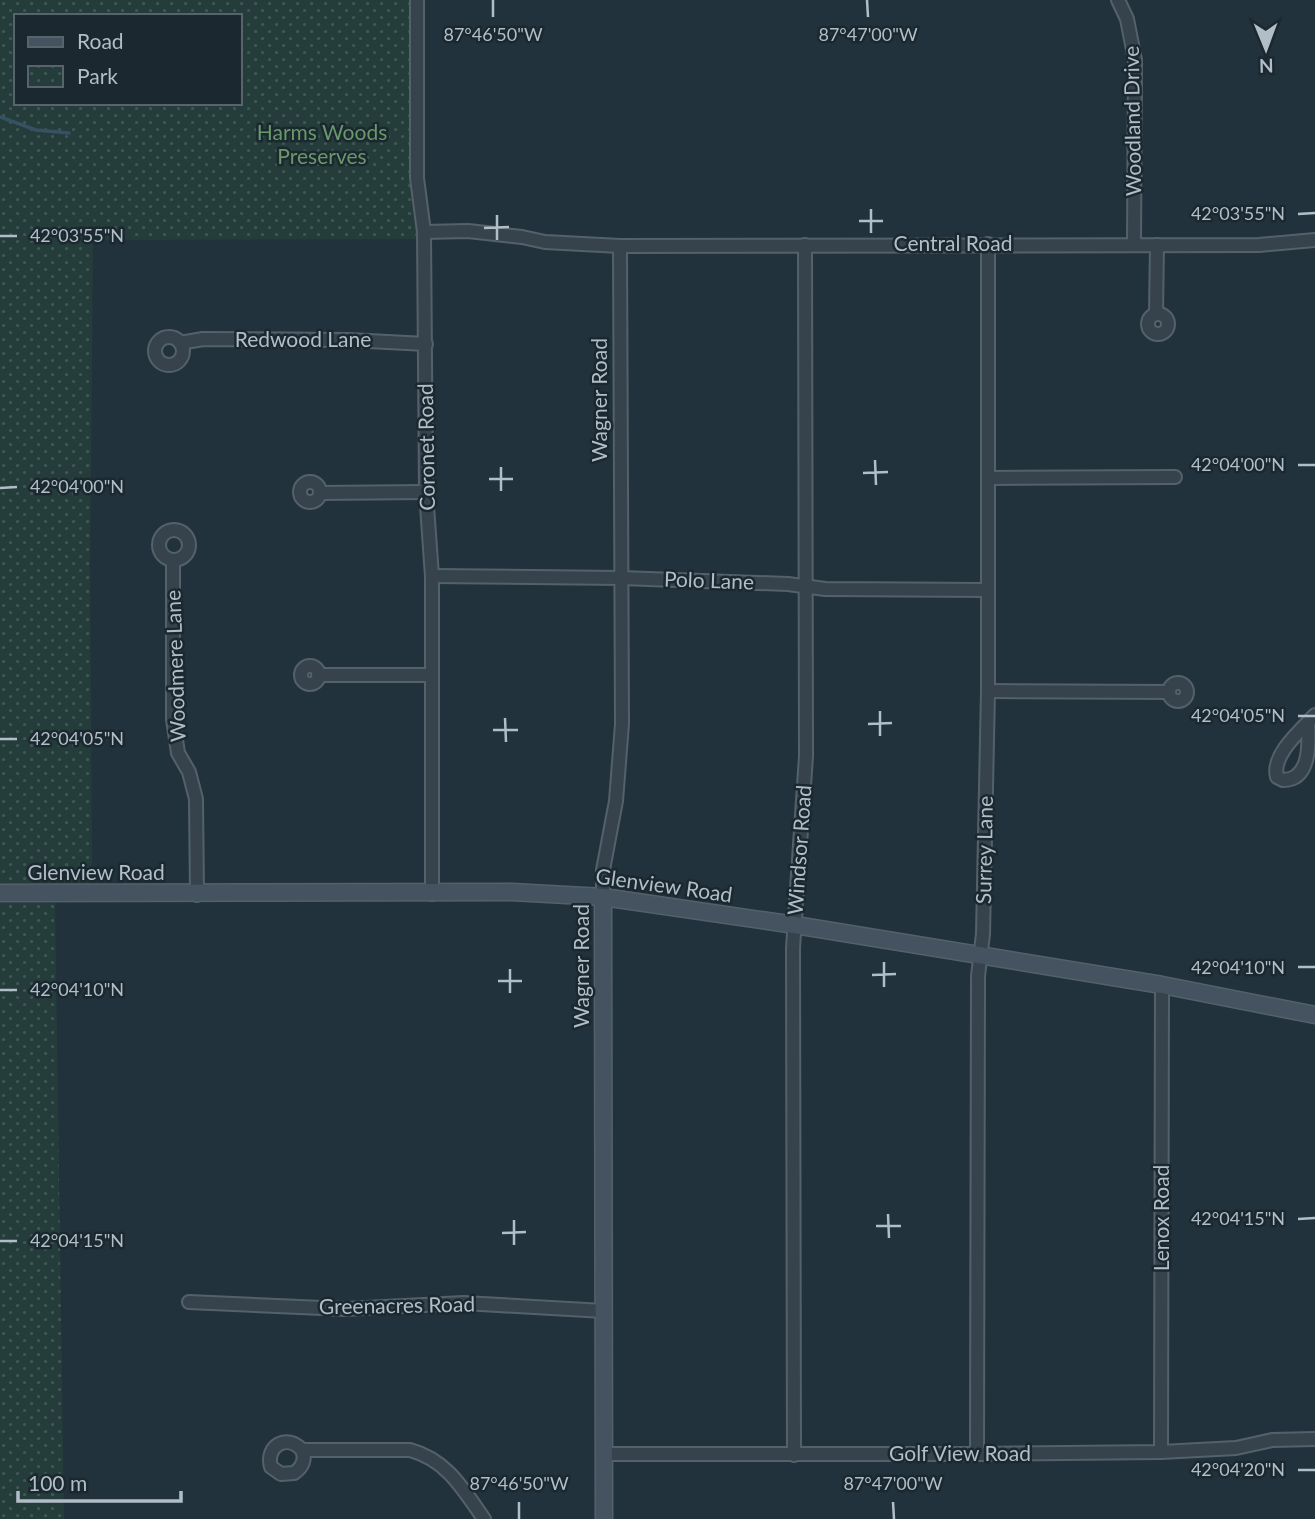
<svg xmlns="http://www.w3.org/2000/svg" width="1315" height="1519" font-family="Lato,sans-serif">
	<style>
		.park { fill: url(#park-dots); fill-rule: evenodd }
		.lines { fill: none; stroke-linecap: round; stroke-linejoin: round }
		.stream { stroke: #355163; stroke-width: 3.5 }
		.street-casing { stroke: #54616a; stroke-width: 16 }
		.secondary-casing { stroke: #54616a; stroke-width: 19 }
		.street { stroke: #36434c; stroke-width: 12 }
		.secondary { stroke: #44535f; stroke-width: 16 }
		.ticks { fill: none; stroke: #b1bec7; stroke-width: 2.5 }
		.labels { text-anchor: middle; stroke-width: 5; stroke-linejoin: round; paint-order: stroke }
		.street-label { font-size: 21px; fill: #b1bec7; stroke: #1b2830 }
		.park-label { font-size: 21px; fill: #679969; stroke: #1b2830 }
		.ticks-label { font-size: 18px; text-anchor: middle; fill: #b1bec7; stroke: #1b2830; stroke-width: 5; stroke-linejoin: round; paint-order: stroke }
	</style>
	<defs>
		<pattern id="park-dots" width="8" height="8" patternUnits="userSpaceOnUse" patternTransform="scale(1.75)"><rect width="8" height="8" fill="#243d3a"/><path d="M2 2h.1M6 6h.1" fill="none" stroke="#415755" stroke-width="1.8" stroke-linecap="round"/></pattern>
	</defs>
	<rect width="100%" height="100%" fill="#22323c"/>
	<g class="park">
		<path d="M0 0H412L420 239 93 240 90 566 92 888H0ZM16 16H240V103H16Z"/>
		<path d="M0 903H55L64 1519H0Z"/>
	</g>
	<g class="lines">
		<path class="stream" d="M0 117 36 130 69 133"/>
		<defs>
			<g id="street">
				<path d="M417 0V178L424 232 426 492 432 576V894"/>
				<path d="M1118 0 1127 19 1135 60 1134 245"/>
				<path d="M424 232 468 231 522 237 545 242 620 246 1259 245 1315 240"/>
				<path d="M1156 314 1157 245"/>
				<circle cx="1158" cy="324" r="10"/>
				<circle cx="169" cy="351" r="14"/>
				<path d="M180 343 203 339 349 340 426 344"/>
				<path d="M989 478 1175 477"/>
				<circle cx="310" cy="492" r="10"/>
				<path d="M320 493 426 492"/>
				<circle cx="174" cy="545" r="15"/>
				<path d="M173 561V719L178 753 189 772 196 799 197 895"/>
				<path d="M432 576 621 578 788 584 825 589 987 590"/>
				<circle cx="310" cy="675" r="9"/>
				<path d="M318 675H431"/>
				<circle cx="1178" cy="692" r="9"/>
				<path d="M988 691 1168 692"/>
				<path d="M1308 723C1309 743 1311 780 1283 780L1277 777C1271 755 1301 730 1315 715"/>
				<path d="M603 897V870L616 801 622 724 620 246"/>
				<path d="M189 1302 345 1309 464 1303 604 1311"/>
				<path d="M302 1450C306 1459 303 1467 294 1473L281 1474 271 1467C265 1446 287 1433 302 1450H410C447 1460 463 1489 484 1519"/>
				<path d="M1161 1452 1162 985"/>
				<path d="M604 1454H977L1161 1452 1236 1448 1272 1440 1315 1439"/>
				<path d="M977 1454 978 976 983 934 988 691V244"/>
				<path d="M794 1455 793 948 806 756 805 245"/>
			</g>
			<g id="secondary">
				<path d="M0 893 512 892 603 897 795 925 1162 985 1315 1015"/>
				<path d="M603 897 604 1519"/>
			</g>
		</defs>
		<use href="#street" class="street-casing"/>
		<use href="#secondary" class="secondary-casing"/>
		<use href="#street" class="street"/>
		<use href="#secondary" class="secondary"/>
	</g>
	<path class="ticks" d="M493 0V17M867 0 868 17M871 209V233M1298 214 1315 213M497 215V240M859 221H883M484 228 509 227M0 236H17M875 460 876 485M1298 465H1315M501 467V491M863 473 888 472M489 479H513M0 488 17 487M880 711V736M1298 716H1315M505 718 506 742M868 724 892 723M493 730H518M0 739H17M884 962V987M1298 967H1315M510 969V993M872 975 896 974M498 981H522M0 990H17M888 1214 889 1238M1298 1219 1315 1218M514 1220V1245M876 1226H901M502 1233 526 1232M0 1241H17M1298 1470H1315M519 1502V1519M893 1502 894 1519"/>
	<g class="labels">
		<g class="street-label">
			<text transform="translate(1133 121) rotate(-91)" y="7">Woodland Drive</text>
			<text x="953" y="251">Central Road</text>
			<text x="303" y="347">Redwood Lane</text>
			<text transform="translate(600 400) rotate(-90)" y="7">Wagner Road</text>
			<text transform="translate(427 447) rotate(-91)" y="7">Coronet Road</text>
			<text transform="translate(709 581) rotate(2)" y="7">Polo Lane</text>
			<text transform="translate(176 666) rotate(-92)" y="7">Woodmere Lane</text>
			<text transform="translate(800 850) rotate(-86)" y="7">Windsor Road</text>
			<text transform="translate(985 850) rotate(-89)" y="7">Surrey Lane</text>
			<text x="96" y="880">Glenview Road</text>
			<text transform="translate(664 886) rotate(8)" y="7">Glenview Road</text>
			<text transform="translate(582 966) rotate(-90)" y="7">Wagner Road</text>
			<text transform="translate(1162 1218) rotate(-90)" y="7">Lenox Road</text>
			<text transform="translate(397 1306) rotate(-1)" y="7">Greenacres Road</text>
			<text x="960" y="1461">Golf View Road</text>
		</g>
		<g class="park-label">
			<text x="322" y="140">Harms Woods<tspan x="322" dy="24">Preserves</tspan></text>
		</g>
	</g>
	<g class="ticks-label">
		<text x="493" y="41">87°46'50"W</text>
		<text x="868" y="41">87°47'00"W</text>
		<text x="1238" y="220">42°03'55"N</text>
		<text x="77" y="242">42°03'55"N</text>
		<text x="1238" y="471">42°04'00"N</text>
		<text x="77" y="493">42°04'00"N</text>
		<text x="1238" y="722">42°04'05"N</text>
		<text x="77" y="745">42°04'05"N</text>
		<text x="1238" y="974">42°04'10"N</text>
		<text x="77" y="996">42°04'10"N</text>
		<text x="1238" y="1225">42°04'15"N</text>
		<text x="77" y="1247">42°04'15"N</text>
		<text x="1238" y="1476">42°04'20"N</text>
		<text x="519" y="1490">87°46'50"W</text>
		<text x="893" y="1490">87°47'00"W</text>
	</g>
	<rect x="14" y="14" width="228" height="91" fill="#1b2830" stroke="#57646c" stroke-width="2"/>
	<rect x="28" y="37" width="35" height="10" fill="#44535f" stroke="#57646c" stroke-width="2"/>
	<text x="77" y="49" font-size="21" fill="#b1bec7">Road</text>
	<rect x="28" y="66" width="35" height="21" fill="url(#park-dots)" stroke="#57646c" stroke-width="2"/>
	<text x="77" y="84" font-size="21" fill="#b1bec7">Park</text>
	<g transform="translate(1266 49) rotate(179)" stroke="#1b2830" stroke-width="5" paint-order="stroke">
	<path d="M0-5L12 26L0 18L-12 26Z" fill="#b1bec7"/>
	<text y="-10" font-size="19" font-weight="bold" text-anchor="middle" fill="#b1bec7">N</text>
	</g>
	<path d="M18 1491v10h163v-10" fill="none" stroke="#b1bec7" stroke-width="3.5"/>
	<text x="28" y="1491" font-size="21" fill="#b1bec7" stroke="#1b2830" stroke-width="5" paint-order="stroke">100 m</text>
</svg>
